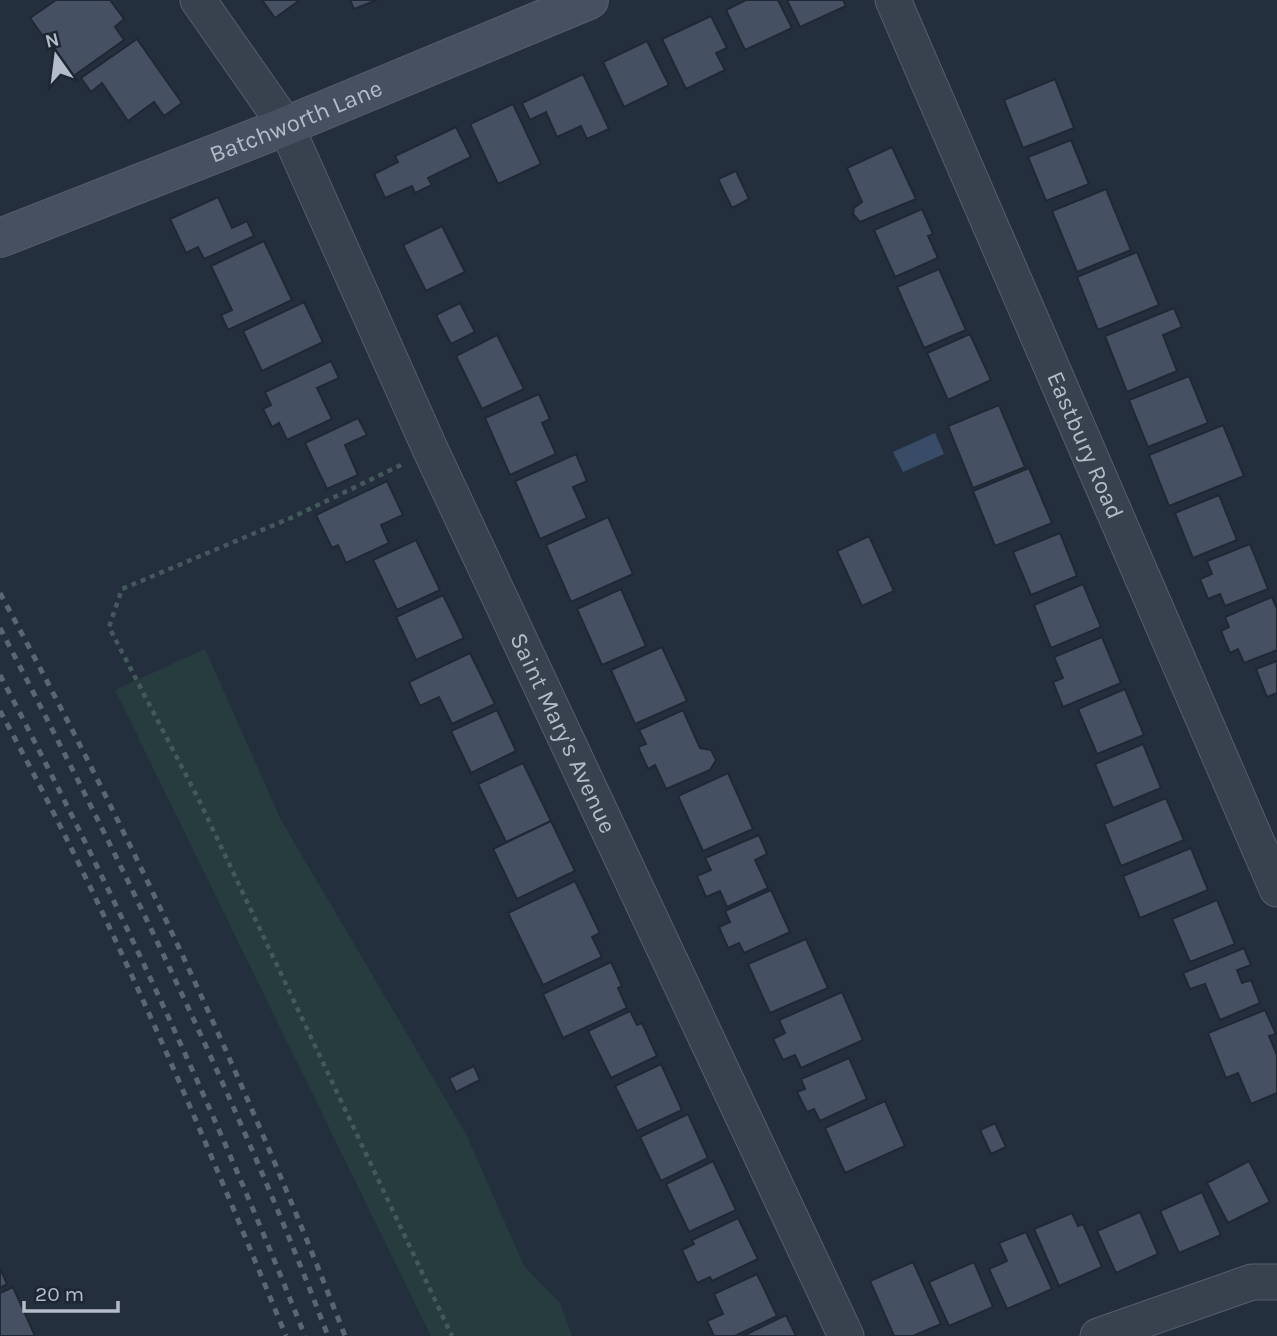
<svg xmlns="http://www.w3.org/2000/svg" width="1277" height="1336" font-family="Karla,sans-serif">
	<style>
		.green { fill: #263c3f }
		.water { fill: #394c67 }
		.building { fill: #455162; stroke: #1f2835; stroke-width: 2 }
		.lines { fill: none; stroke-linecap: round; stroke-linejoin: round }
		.street-casing { stroke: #565f6c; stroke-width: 37 }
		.secondary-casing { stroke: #565f6c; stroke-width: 40 }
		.path { stroke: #44595c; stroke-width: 4.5; stroke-dasharray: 5 5; stroke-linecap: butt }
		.street { stroke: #38414e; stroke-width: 35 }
		.secondary { stroke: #465061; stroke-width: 38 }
		.rail { stroke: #5a6575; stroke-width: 5; stroke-dasharray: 7 7; stroke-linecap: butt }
		.labels { text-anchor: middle; stroke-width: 6; stroke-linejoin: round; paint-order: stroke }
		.street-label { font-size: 24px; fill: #b4bcc9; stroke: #1d2633 }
	</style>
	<rect width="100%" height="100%" fill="#242f3e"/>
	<path class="green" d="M205 649 281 820 466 1134 524 1266 560 1303 572 1336H431L115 690Z"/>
	<path class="water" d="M935 433 944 454 903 472 893 452Z"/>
	<g class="building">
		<path d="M56 0H110L124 19 115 27 124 40 72 77 30 18Z"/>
		<path d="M262 0H300L275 18Z"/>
		<path d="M350 0H377L354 9Z"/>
		<path d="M746 0H778L792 28 745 50 726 10Z"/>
		<path d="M787 0H843L846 6 800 27Z"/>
		<path d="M711 16 727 48 716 53 725 70 686 89 662 39Z"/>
		<path d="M137 39 182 103 164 116 154 102 128 121 102 83 91 92 81 78Z"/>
		<path d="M647 41 669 85 624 107 603 62Z"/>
		<path d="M583 74 609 129 587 139 581 126 557 137 546 112 530 120 522 103Z"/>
		<path d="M1055 79 1074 128 1023 148 1004 100Z"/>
		<path d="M513 104 541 164 498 184 470 124Z"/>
		<path d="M456 127 471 157 428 178 432 185 415 193 412 186 385 198 374 174 398 162 395 156Z"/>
		<path d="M1071 140 1089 184 1046 201 1028 157Z"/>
		<path d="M892 147 916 199 860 222 853 214 854 208 862 202 847 168Z"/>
		<path d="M736 171 749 199 732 208 718 179Z"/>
		<path d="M1106 189 1131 250 1077 272 1052 211Z"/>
		<path d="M218 197 232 228 247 221 254 236 204 259 198 247 186 253 170 219Z"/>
		<path d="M922 209 933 234 928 236 938 258 895 277 874 230Z"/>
		<path d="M442 226 465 272 426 291 403 245Z"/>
		<path d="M264 241 292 300 228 330 221 315 232 310 211 266Z"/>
		<path d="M1137 252 1159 305 1098 330 1077 277Z"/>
		<path d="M939 269 966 330 924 348 897 287Z"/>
		<path d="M304 302 323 342 262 371 243 331Z"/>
		<path d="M460 303 475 332 451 344 436 315Z"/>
		<path d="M1174 308 1182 327 1163 335 1177 371 1127 392 1105 336Z"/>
		<path d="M970 334 991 380 948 400 927 353Z"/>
		<path d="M497 335 524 389 482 409 456 356Z"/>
		<path d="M331 361 339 378 317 388 332 419 287 440 279 423 272 427 263 409 271 405 265 392Z"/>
		<path d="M1189 376 1208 423 1148 447 1129 400Z"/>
		<path d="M539 394 550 419 542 423 556 454 510 475 485 418Z"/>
		<path d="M999 405 1025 467 973 488 948 426Z"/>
		<path d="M358 418 367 435 345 445 358 475 327 489 305 443Z"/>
		<path d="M1223 425 1244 476 1169 506 1149 455Z"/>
		<path d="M576 454 587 481 573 487 587 518 540 539 515 481Z"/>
		<path d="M1029 468 1052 523 995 546 973 491Z"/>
		<path d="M387 481 403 515 381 525 389 543 346 563 338 545 332 548 316 515Z"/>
		<path d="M1219 495 1237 540 1193 558 1175 513Z"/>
		<path d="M608 517 633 574 571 602 546 545Z"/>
		<path d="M1060 533 1077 576 1031 595 1013 552Z"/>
		<path d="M869 536 894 591 862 606 837 551Z"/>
		<path d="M416 540 440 590 397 610 373 560Z"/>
		<path d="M1250 544 1268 589 1225 606 1220 594 1208 599 1200 579 1212 574 1207 561Z"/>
		<path d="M1083 584 1101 627 1051 648 1034 605Z"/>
		<path d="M621 589 646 646 602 665 577 609Z"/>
		<path d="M443 595 464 638 416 660 396 617Z"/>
		<path d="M1272 597 1277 609V650L1244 663 1238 649 1230 653 1221 631 1229 627 1225 617Z"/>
		<path d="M1102 637 1121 683 1063 707 1053 682 1063 678 1054 657Z"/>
		<path d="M662 647 687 701 635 724 611 670Z"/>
		<path d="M470 653 495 704 452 724 439 697 420 706 409 682Z"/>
		<path d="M1277 661V693L1267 697 1256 669Z"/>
		<path d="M1125 689 1144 735 1097 754 1078 709Z"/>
		<path d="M497 710 516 751 471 773 451 731Z"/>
		<path d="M683 710 700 748 711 750 716 760 710 770 666 789 655 765 648 769 638 747 646 744 639 730Z"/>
		<path d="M1143 744 1161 788 1113 808 1095 764Z"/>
		<path d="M523 763 551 821 506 842 478 784Z"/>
		<path d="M728 773 753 829 703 851 678 796Z"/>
		<path d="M1166 798 1184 840 1121 866 1104 824Z"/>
		<path d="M551 821 575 871 517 899 493 849Z"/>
		<path d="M759 835 767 854 755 860 768 888 727 907 720 891 706 897 697 876 711 870 705 858Z"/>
		<path d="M1191 848 1208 890 1140 918 1123 876Z"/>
		<path d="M575 881 600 933 592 937 602 957 543 985 508 913Z"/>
		<path d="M771 890 790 932 744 953 739 943 728 948 719 927 730 922 725 911Z"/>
		<path d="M1217 900 1235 944 1190 962 1172 919Z"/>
		<path d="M806 939 828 988 770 1013 748 964Z"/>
		<path d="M1244 948 1251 965 1237 970 1242 983 1251 980 1260 1003 1220 1020 1205 984 1190 989 1183 973Z"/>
		<path d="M611 962 622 986 618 988 627 1008 563 1038 543 994Z"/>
		<path d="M842 992 863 1040 801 1068 795 1055 783 1060 773 1039 785 1033 779 1020Z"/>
		<path d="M1265 1010 1276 1034 1269 1036 1277 1055V1093L1251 1104 1238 1073 1226 1078 1208 1033Z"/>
		<path d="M630 1011 637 1025 642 1023 657 1056 611 1078 588 1031Z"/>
		<path d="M849 1058 867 1099 820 1121 814 1109 807 1112 797 1092 805 1089 801 1079Z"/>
		<path d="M661 1064 682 1110 637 1131 615 1086Z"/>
		<path d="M474 1066 480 1080 456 1092 449 1078Z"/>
		<path d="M885 1101 905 1146 845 1173 825 1128Z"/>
		<path d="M688 1114 708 1158 661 1181 640 1137Z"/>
		<path d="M995 1123 1006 1147 991 1154 980 1130Z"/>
		<path d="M713 1161 736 1210 689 1232 666 1184Z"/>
		<path d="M1249 1161 1270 1202 1228 1223 1207 1183Z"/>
		<path d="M1202 1192 1221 1235 1179 1253 1160 1211Z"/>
		<path d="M1140 1212 1158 1254 1116 1273 1097 1231Z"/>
		<path d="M1072 1213 1078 1226 1083 1224 1102 1267 1059 1286 1034 1229Z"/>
		<path d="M738 1218 758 1259 712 1281 710 1277 697 1283 682 1250 694 1244 692 1240Z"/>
		<path d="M1026 1232 1052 1289 1007 1309 989 1269 1007 1261 999 1243Z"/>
		<path d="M913 1262 941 1324 913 1336H894L870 1281Z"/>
		<path d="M974 1262 993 1307 949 1326 929 1282Z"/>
		<path d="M0 1268 7 1284 0 1288Z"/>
		<path d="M757 1274 777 1316 735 1336H714L707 1321 723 1314 714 1294Z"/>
		<path d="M13 1287 35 1336H0V1293Z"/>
		<path d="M786 1315 796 1336H743Z"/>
	</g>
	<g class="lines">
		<defs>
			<g id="street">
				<path id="s1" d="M198 0 286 126 431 451 846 1336"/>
				<path id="s2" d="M893 0 1277 889"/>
				<path d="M1098 1336 1252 1282H1277"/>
			</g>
			<g id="secondary">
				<path id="s3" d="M0 238 286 126 589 0"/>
			</g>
		</defs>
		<use href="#street" class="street-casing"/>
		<use href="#secondary" class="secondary-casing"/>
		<path class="path" d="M401 465 293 517 122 589 109 627 199 800 452 1336"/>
		<use href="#street" class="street"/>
		<use href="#secondary" class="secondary"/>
		<g class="rail">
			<path d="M0 593C130 833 246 1081 345 1336"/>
			<path d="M0 628C120 859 235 1093 328 1336"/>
			<path d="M0 675C113 890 215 1110 305 1336"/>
			<path d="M0 711C110 912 199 1124 286 1336"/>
		</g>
	</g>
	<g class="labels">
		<g class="street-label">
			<text dy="8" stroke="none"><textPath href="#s3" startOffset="318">Batchworth Lane</textPath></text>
			<text dy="8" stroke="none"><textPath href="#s2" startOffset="485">Eastbury Road</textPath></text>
			<text dy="8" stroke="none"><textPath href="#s1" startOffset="821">Saint Mary's Avenue</textPath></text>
		</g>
	</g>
	<g transform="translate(56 56) rotate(346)" stroke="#1d2633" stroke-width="5" paint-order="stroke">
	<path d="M0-5L12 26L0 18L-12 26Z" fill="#b4bcc9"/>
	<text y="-10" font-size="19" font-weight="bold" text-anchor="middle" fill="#b4bcc9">N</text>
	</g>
	<path d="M24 1301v10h94v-10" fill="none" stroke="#b4bcc9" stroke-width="3.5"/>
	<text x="35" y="1301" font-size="21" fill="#b4bcc9" stroke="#1d2633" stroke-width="5" paint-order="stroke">20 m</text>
</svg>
